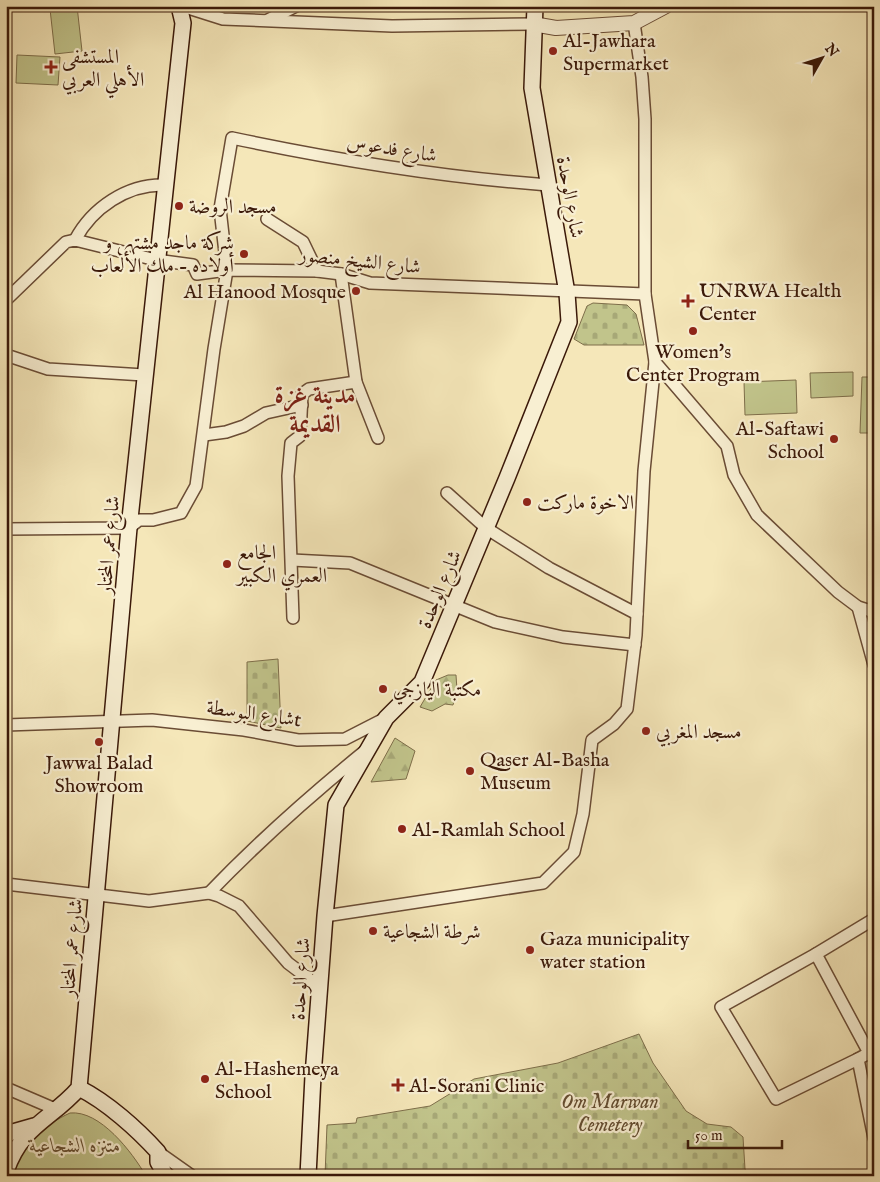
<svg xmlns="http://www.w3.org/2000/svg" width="880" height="1182" font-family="'IM FELL English',Amiri,serif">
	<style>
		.forest { fill: url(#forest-firs); stroke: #7e6e4a }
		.cemetery { fill: url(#cemetery-stones); stroke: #7e6e4a }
		.park { fill: #c1c48b; stroke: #7e6e4a }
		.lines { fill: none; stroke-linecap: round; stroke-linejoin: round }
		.minor-casing { stroke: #6a4c35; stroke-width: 14 }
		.tertiary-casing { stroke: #6a4c35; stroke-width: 16 }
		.secondary-casing { stroke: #3b1909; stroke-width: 18 }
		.minor { stroke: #f8efd2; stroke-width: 11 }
		.tertiary { stroke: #f8efd2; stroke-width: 14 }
		.secondary { stroke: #f8efd2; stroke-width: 15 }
		.poi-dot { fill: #8f2418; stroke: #f8efd2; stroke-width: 2 }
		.labels { text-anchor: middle; stroke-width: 4.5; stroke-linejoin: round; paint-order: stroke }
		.poi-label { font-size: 20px; fill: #3b1909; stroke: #f8efd2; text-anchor: start }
		.street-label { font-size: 20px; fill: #3b1909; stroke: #f8efd2 }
		.park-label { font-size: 20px; font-style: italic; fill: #634c30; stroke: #f8efd2 }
		.district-label { font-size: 25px; font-weight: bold; fill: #7a1f14; stroke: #f8efd2 }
	</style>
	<defs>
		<pattern id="forest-firs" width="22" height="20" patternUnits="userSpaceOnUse" patternTransform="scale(1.25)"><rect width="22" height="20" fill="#c1c48b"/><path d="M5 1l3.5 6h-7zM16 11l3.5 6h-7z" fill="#a7a877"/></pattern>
		<pattern id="cemetery-stones" width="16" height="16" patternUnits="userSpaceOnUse" patternTransform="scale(1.25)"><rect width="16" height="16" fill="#c1c48b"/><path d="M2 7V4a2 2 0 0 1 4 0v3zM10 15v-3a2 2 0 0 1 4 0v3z" fill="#a7a877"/></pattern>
	</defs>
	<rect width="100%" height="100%" fill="#f5e7b9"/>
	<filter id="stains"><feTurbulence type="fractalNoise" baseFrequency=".004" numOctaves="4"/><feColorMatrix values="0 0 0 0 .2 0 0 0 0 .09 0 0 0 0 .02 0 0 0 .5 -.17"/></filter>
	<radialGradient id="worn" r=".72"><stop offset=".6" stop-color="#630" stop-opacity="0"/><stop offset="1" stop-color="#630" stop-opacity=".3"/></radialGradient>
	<g class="forest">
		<path d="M448 675H456L457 690 453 705 445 704 432 711 420 707 436 680Z"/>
		<path d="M395 738 415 751 406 779 371 782Z"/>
	</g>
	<g class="cemetery">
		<path d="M593 303 627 305 636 314 644 345H584L574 339 587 306Z"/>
		<path d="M278 659 281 728 247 721V662Z"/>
		<path d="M639 1034 653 1063 686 1111 707 1124 731 1127 743 1137 745 1169 748 1176H325L327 1125 356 1123 357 1118 430 1106 474 1079 558 1063Z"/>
	</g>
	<g class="park">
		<path d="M77 6 82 51 55 54 50 9Z"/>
		<path d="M17 55 60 57 58 85 16 83Z"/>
		<path d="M853 372V396L811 398 810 373Z"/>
		<path d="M862 377H874V433H860Z"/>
		<path d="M796 380 797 413 745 415 744 382Z"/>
		<path d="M70 1113C100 1110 132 1152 146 1176H12C18 1146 44 1125 70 1113Z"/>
	</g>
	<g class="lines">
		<defs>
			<g id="minor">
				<path d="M182 6 223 19 392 26 533 24"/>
				<path d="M268 20 296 6"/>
				<path d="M634 23 642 77 645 119V294L655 362 727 446 734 475 757 515 838 592 858 607 874 612"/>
				<path d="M267 219 303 242 317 271"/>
				<path d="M75 240C92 208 127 184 164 185"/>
				<path d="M341 274 356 382 378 438"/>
				<path d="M6 300 66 242 75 240 156 260 193 265 197 274 227 270 317 271 341 274 370 283 645 294"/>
				<path d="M6 355 48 369 144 375"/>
				<path d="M204 435 226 432 244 426 266 413 302 405"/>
				<path d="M447 493 486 528 549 568 637 614"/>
				<path d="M6 529 129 528 139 520H153L181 513 196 486 214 349 227 270 220 209 232 138C336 160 441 177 548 185"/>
				<path d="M292 560 350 563 495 622 563 637 635 645"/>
				<path d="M858 607 874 665"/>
				<path d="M293 618 288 476 291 443 300 436 302 394 309 389 356 382"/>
				<path d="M6 725 152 720 244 730 298 740 345 739 386 718"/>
				<path d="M6 884 149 901 209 893 219 896 239 906 288 963 321 988"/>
				<path d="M209 893C257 843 311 795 365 751"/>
				<path d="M325 916 543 883 574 852 583 814 592 740 614 724 627 709 636 635 644 471 655 362"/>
				<path d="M874 919 816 954 869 1053 858 1059 874 1138"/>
				<path d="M816 954 721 1007 776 1099 858 1059"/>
				<path d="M6 1088 55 1109"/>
				<path d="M158 1152 192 1176"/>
			</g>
			<path id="tertiary" d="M533 24 556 28 634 23 666 6"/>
			<g id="secondary">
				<path d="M79 1088C107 1102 137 1129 158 1152V1162L166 1176"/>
				<path d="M6 1134 34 1126"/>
				<path d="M6 1171C22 1125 51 1120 79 1088L129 528 183 23 179 6"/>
				<path d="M308 1176 313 1076 325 916 336 805 386 718 422 682 507 478 569 322 567 293 532 88 535 6"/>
			</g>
		</defs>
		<use href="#minor" class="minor-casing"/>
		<use href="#tertiary" class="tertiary-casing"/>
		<use href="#secondary" class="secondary-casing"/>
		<use href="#minor" class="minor"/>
		<use href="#tertiary" class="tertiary"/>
		<use href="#secondary" class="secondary"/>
	</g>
	<g class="poi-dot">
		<circle cx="553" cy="51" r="5"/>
		<path d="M48.5 59.5h5v5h5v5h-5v5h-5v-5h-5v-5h5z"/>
		<circle cx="179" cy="206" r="5"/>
		<circle cx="244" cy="254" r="5"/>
		<circle cx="356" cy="291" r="5"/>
		<path d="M685.5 293.5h5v5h5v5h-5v5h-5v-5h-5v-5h5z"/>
		<circle cx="693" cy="331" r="5"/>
		<circle cx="834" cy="439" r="5"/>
		<circle cx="527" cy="502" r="5"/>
		<circle cx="227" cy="564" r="5"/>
		<circle cx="383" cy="689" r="5"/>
		<circle cx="646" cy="731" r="5"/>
		<circle cx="99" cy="742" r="5"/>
		<circle cx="470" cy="771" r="5"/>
		<circle cx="402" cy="829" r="5"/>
		<circle cx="373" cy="931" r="5"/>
		<circle cx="530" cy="950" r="5"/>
		<circle cx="205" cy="1079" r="5"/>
		<path d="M395.5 1077.5h5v5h5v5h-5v5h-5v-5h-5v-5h5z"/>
	</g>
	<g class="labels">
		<g class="poi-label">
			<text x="563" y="47">Al-Jawhara<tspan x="563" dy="23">Supermarket</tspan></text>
			<text x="62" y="63">المستشفى<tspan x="62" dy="23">الأهلي العربي</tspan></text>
			<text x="189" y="213">مسجد الروضة</text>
			<text x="234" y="249" text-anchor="end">شركة ماجد مشتهى و<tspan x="234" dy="23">أولاده - ملك الألعاب</tspan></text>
			<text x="699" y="297">UNRWA Health<tspan x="699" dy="23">Center</tspan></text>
			<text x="346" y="298" text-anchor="end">Al Hanood Mosque</text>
			<text x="693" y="358" text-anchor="middle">Women's<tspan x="693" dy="23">Center Program</tspan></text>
			<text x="824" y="435" text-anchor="end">Al-Saftawi<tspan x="824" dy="23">School</tspan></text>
			<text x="537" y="509">الاخوة ماركت</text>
			<text x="237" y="559">الجامع<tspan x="237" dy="23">العمري الكبير</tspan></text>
			<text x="393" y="696">مكتبة اليازجي</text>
			<text x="656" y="738">مسجد المغربي</text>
			<text x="480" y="766">Qaser Al-Basha<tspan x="480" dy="23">Museum</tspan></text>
			<text x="99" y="769" text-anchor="middle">Jawwal Balad<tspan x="99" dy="23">Showroom</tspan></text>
			<text x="412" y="836">Al-Ramlah School</text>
			<text x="383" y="938">شرطة الشجاعية</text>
			<text x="540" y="945">Gaza municipality<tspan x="540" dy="23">water station</tspan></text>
			<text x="215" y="1075">Al-Hashemeya<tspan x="215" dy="23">School</tspan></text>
			<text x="409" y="1092">Al-Sorani Clinic</text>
		</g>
		<g class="street-label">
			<text transform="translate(392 148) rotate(9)" y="7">شارع فدعوس</text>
			<text transform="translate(571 197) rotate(80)" y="7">شارع الوحدة</text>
			<text transform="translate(360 260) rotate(6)" y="7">شارع الشيخ منصور</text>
			<text transform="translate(108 545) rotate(-85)" y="7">شارع عمر المختار</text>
			<text transform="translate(439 589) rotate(-67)" y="7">شارع الوحدة</text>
			<text transform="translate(254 713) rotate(8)" y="7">شارع البوسطةt</text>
			<text transform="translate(71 948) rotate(-85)" y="7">شارع عمر المختار</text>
			<text transform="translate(300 979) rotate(-86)" y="7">شارع الوحدة</text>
		</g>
		<g class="park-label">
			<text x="610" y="1108">Om Marwan<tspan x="610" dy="23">Cemetery</tspan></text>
			<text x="75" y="1152">متنزه الشجاعية</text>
		</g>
		<g class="district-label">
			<text x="315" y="403">مدينة غزة<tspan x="315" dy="29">القديمة</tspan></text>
		</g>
	</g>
	<rect width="880" height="1182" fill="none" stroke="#f5e7b9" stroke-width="25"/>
	<rect x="8" y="8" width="865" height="1167" fill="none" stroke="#3b1909" stroke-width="2.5"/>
	<rect x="12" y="12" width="855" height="1157" fill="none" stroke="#3b1909"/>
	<g transform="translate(822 58) rotate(51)" stroke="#f8efd2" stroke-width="4" paint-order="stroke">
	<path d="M0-4L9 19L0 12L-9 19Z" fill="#3b1909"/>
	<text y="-8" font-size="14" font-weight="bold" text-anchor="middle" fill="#3b1909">N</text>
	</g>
	<path d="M688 1140v8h94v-8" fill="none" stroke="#3b1909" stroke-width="2.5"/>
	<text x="695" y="1140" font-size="15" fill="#3b1909" stroke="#f8efd2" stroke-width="4" paint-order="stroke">50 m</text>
	<rect width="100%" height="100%" filter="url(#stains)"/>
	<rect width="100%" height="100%" fill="url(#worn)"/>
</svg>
